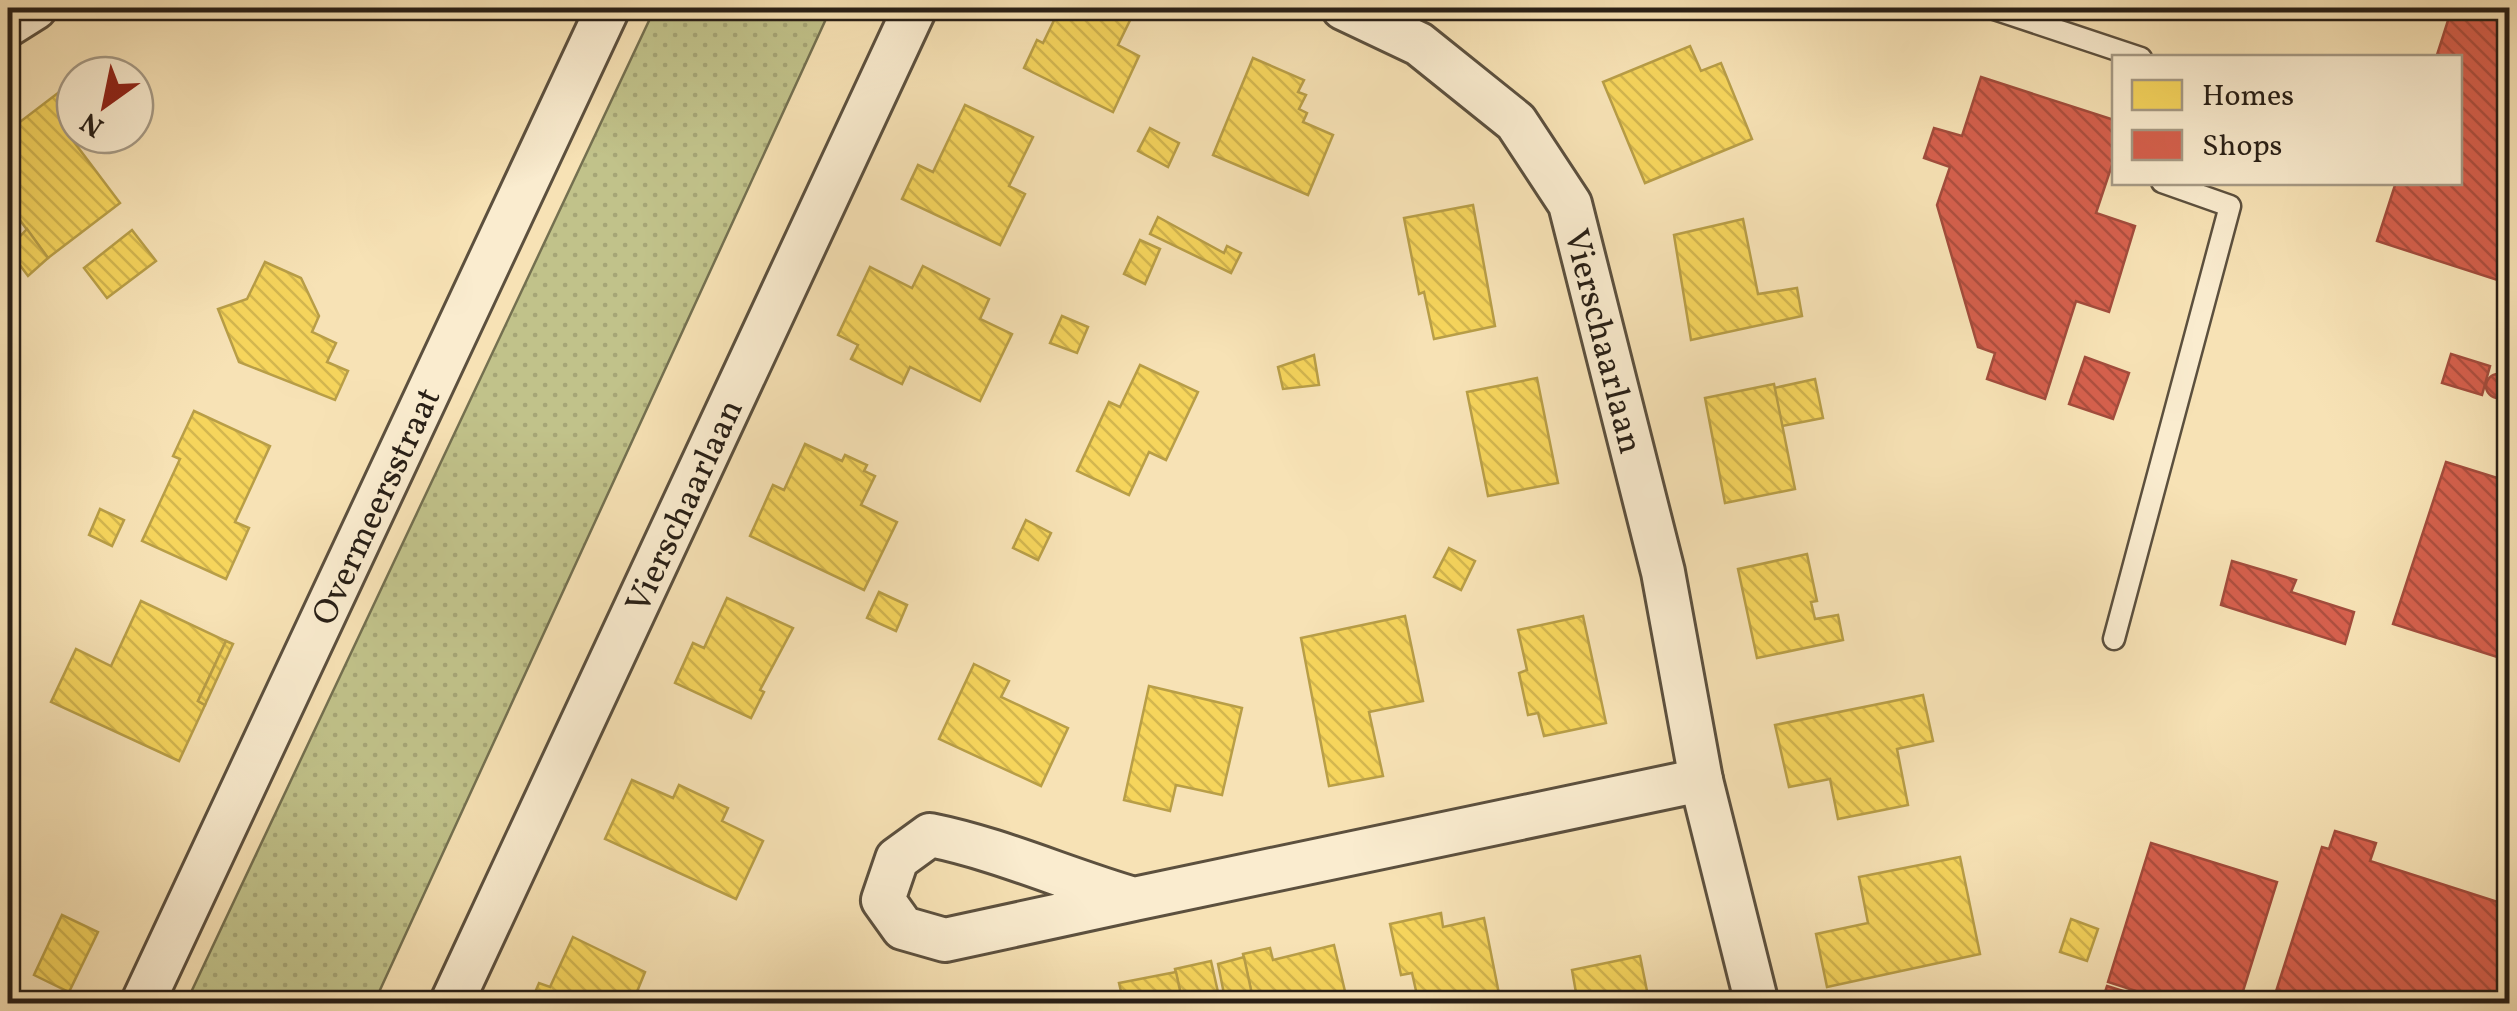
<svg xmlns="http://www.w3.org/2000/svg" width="2517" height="1011" font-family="Vollkorn,serif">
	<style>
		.park { fill: url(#park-dots); stroke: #747050; stroke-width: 2.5 }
		.homes { fill: url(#homes-back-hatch); stroke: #b89e47; stroke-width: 2.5 }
		.shops { fill: url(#shops-back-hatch); stroke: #a24c3c; stroke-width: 2.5 }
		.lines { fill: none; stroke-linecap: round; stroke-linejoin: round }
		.service-casing { stroke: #5c503e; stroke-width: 25 }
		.minor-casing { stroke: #5c503e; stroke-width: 48 }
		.service { stroke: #faeccf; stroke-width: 20 }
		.minor { stroke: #faeccf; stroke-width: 42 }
		.labels { text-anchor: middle; stroke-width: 10; stroke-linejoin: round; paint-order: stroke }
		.street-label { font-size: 35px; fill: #281f16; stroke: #faeccf }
	</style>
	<defs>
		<pattern id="park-dots" width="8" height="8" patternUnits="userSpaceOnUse" patternTransform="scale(2.5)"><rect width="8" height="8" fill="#c1c28a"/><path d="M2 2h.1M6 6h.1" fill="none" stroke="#a6a676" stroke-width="1.8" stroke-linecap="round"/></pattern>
		<pattern id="homes-back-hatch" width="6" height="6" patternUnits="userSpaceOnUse" patternTransform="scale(2.5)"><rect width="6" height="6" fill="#f6d55c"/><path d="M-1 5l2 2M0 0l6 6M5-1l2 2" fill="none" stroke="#d3b64f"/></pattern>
		<pattern id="shops-back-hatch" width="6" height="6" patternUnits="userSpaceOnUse" patternTransform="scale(2.5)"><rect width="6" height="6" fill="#d6604d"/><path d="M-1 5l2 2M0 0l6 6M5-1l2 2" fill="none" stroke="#ae4f3f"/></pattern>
	</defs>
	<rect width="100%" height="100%" fill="#f7e2b5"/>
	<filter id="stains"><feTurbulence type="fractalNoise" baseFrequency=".002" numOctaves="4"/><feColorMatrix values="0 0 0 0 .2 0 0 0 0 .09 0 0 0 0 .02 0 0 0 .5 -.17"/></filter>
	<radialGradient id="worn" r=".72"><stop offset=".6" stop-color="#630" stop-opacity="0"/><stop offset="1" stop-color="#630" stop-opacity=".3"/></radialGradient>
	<path class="park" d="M655 8H831L374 1003H186Z"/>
	<g class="homes">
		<path d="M1060 8H1136L1118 45 1139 56 1113 112 1024 68 1037 40 1043 43Z"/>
		<path d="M1690 46 1701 71 1721 63 1752 139 1645 183 1603 82Z"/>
		<path d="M1253 58 1304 80 1298 92 1306 95 1299 109 1307 113 1303 122 1333 135 1308 195 1213 155Z"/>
		<path d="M75 80V123L65 130 120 203 48 258 8 204V131Z"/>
		<path d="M965 105 1033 137 1009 186 1025 194 1000 245 902 199 918 165 933 172Z"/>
		<path d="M1150 128 1179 143 1168 167 1138 151Z"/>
		<path d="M1473 205 1495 326 1434 339 1424 292 1419 294 1404 218Z"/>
		<path d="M1158 217 1224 253 1227 246 1241 253 1231 273 1150 234Z"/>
		<path d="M1743 219 1758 294 1797 288 1802 316 1691 340 1674 235Z"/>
		<path d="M27 229 48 258 28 276 8 249Z"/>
		<path d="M132 230 156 261 107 298 84 268Z"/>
		<path d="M1140 240 1160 249 1145 284 1124 274Z"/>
		<path d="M265 262 301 278 319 316 312 332 336 343 327 362 348 371 335 400 239 362 218 309 247 299Z"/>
		<path d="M923 266 989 299 980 319 1012 334 980 401 910 367 902 384 851 359 858 345 838 335 870 267 912 288Z"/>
		<path d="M1062 316 1088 327 1077 353 1050 343Z"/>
		<path d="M1314 355 1319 385 1283 389 1278 367Z"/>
		<path d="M1140 365 1198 392 1166 460 1149 452 1129 495 1077 471 1109 402 1120 407Z"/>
		<path d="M1537 378 1558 483 1488 496 1467 392Z"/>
		<path d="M1815 379 1823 418 1782 426 1774 388Z"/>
		<path d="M1774 384 1795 489 1725 503 1705 398Z"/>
		<path d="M194 411 270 446 235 522 249 528 226 579 142 541 180 459 173 456Z"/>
		<path d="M805 444 842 461 845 455 867 465 864 471 875 476 861 505 897 522 864 590 750 536 773 485 784 490Z"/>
		<path d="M100 509 124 520 112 546 89 535Z"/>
		<path d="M1026 520 1051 533 1038 560 1013 548Z"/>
		<path d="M1449 548 1475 561 1461 590 1434 577Z"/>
		<path d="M1807 554 1817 601 1811 602 1815 619 1838 615 1843 640 1757 658 1738 569Z"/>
		<path d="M879 592 907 605 896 631 867 618Z"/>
		<path d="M727 598 793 628 760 690 764 692 751 718 675 683 693 643 704 648Z"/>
		<path d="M141 601 226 641 198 701 205 705 179 761 51 702 76 649 111 666Z"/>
		<path d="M1405 616 1423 701 1369 712 1383 776 1329 786 1301 638Z"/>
		<path d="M1583 616 1606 723 1544 736 1538 713 1528 715 1519 673 1527 670 1518 630Z"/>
		<path d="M226 641 233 644 205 705 198 701Z"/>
		<path d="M974 664 1009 681 1001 697 1068 728 1041 786 939 739Z"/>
		<path d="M1149 686 1242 708 1222 795 1176 785 1170 811 1124 800Z"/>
		<path d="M1923 695 1933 741 1897 749 1908 805 1838 819 1830 779 1789 787 1775 725Z"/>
		<path d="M632 780 673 798 679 785 728 808 722 821 763 841 736 899 605 839Z"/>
		<path d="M1960 857 1980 954 1827 987 1816 934 1868 923 1859 877Z"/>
		<path d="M1441 913 1443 927 1484 918 1501 1004H1419L1412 973 1401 975 1390 924Z"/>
		<path d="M62 915 98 932 69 992 34 975Z"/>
		<path d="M2071 919 2098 929 2087 961 2060 952Z"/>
		<path d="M573 937 645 972 632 1004H530L539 983 550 987Z"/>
		<path d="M1334 945 1348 1004H1254L1243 954 1270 948 1273 960Z"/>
		<path d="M1640 956 1649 1001 1578 1004 1572 970Z"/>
		<path d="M1244 957 1254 1004H1226L1218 964Z"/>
		<path d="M1211 961 1220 1001 1183 1004 1175 969Z"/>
		<path d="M1176 972 1182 1000 1124 1004 1119 983Z"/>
	</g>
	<g class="shops">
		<path d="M2452 8H2510V284L2377 241 2396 182H2460V58H2436Z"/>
		<path d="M1981 77 2114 120V159L2096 213 2135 226 2109 312 2076 301 2045 399 1987 379 1995 353 1978 347 1937 205 1950 167 1924 158 1934 128 1962 136Z"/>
		<path d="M2451 354 2490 366 2482 395 2442 383Z"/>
		<path d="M2085 357 2129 373 2113 419 2069 404Z"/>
		<circle cx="2498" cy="386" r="12"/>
		<path d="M2446 462 2510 482V661L2393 624Z"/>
		<path d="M2232 561 2296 580 2291 592 2354 612 2345 644 2221 605Z"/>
		<path d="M2335 831 2376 843 2370 861 2510 906V979L2502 1004H2272L2322 847 2329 849Z"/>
		<path d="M2151 843 2277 882 2239 1004H2176L2108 982Z"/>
		<path d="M2107 986 2165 1004H2101Z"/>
	</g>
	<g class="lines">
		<defs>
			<g id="service">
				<path d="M1991 8 2141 58"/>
				<path d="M2114 639 2230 206 2162 182"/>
			</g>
			<g id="minor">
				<path id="s1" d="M1343 8 1419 44 1516 122 1570 204 1663 572 1701 780 1757 1004"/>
				<path d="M8 25 35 8"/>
				<path d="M1134 899 945 940 903 928 883 900 897 859 930 835C1000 849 1065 879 1134 899L1701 780"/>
				<path id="s2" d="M142 1004 608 8"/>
				<path id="s3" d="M451 1004 915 8"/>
			</g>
		</defs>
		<use href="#service" class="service-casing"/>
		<use href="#minor" class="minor-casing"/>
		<use href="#service" class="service"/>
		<use href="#minor" class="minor"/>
	</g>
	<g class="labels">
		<g class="street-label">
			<text dy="12" stroke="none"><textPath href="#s1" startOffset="448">Vierschaarlaan</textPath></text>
			<text dy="12" stroke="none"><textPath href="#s2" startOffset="550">Overmeersstraat</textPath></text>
			<text dy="12" stroke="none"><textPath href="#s3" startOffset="550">Vierschaarlaan</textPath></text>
		</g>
	</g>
	<rect width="2517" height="1011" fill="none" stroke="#f7e2b5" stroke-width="40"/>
	<rect x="10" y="10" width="2497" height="991" fill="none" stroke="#281f16" stroke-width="5"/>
	<rect x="20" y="20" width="2477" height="971" fill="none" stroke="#281f16" stroke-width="2.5"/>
	<rect x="2112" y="55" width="350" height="130" fill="#faeccf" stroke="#a69a85" stroke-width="2.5"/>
	<rect x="2132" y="80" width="50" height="30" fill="#f6d55c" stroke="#a69a85" stroke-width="2.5"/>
	<text x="2202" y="105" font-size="30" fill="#281f16">Homes</text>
	<rect x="2132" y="130" width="50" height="30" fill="#d6604d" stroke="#a69a85" stroke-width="2.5"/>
	<text x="2202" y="155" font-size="30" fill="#281f16">Shops</text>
	<g transform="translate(105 105) rotate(213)"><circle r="48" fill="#faeccf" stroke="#a69a85" stroke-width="2.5"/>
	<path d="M0-8L18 38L0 25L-18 38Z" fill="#8f2418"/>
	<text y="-15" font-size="28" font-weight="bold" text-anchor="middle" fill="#281f16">N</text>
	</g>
	<rect width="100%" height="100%" filter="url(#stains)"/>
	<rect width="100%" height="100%" fill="url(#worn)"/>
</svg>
